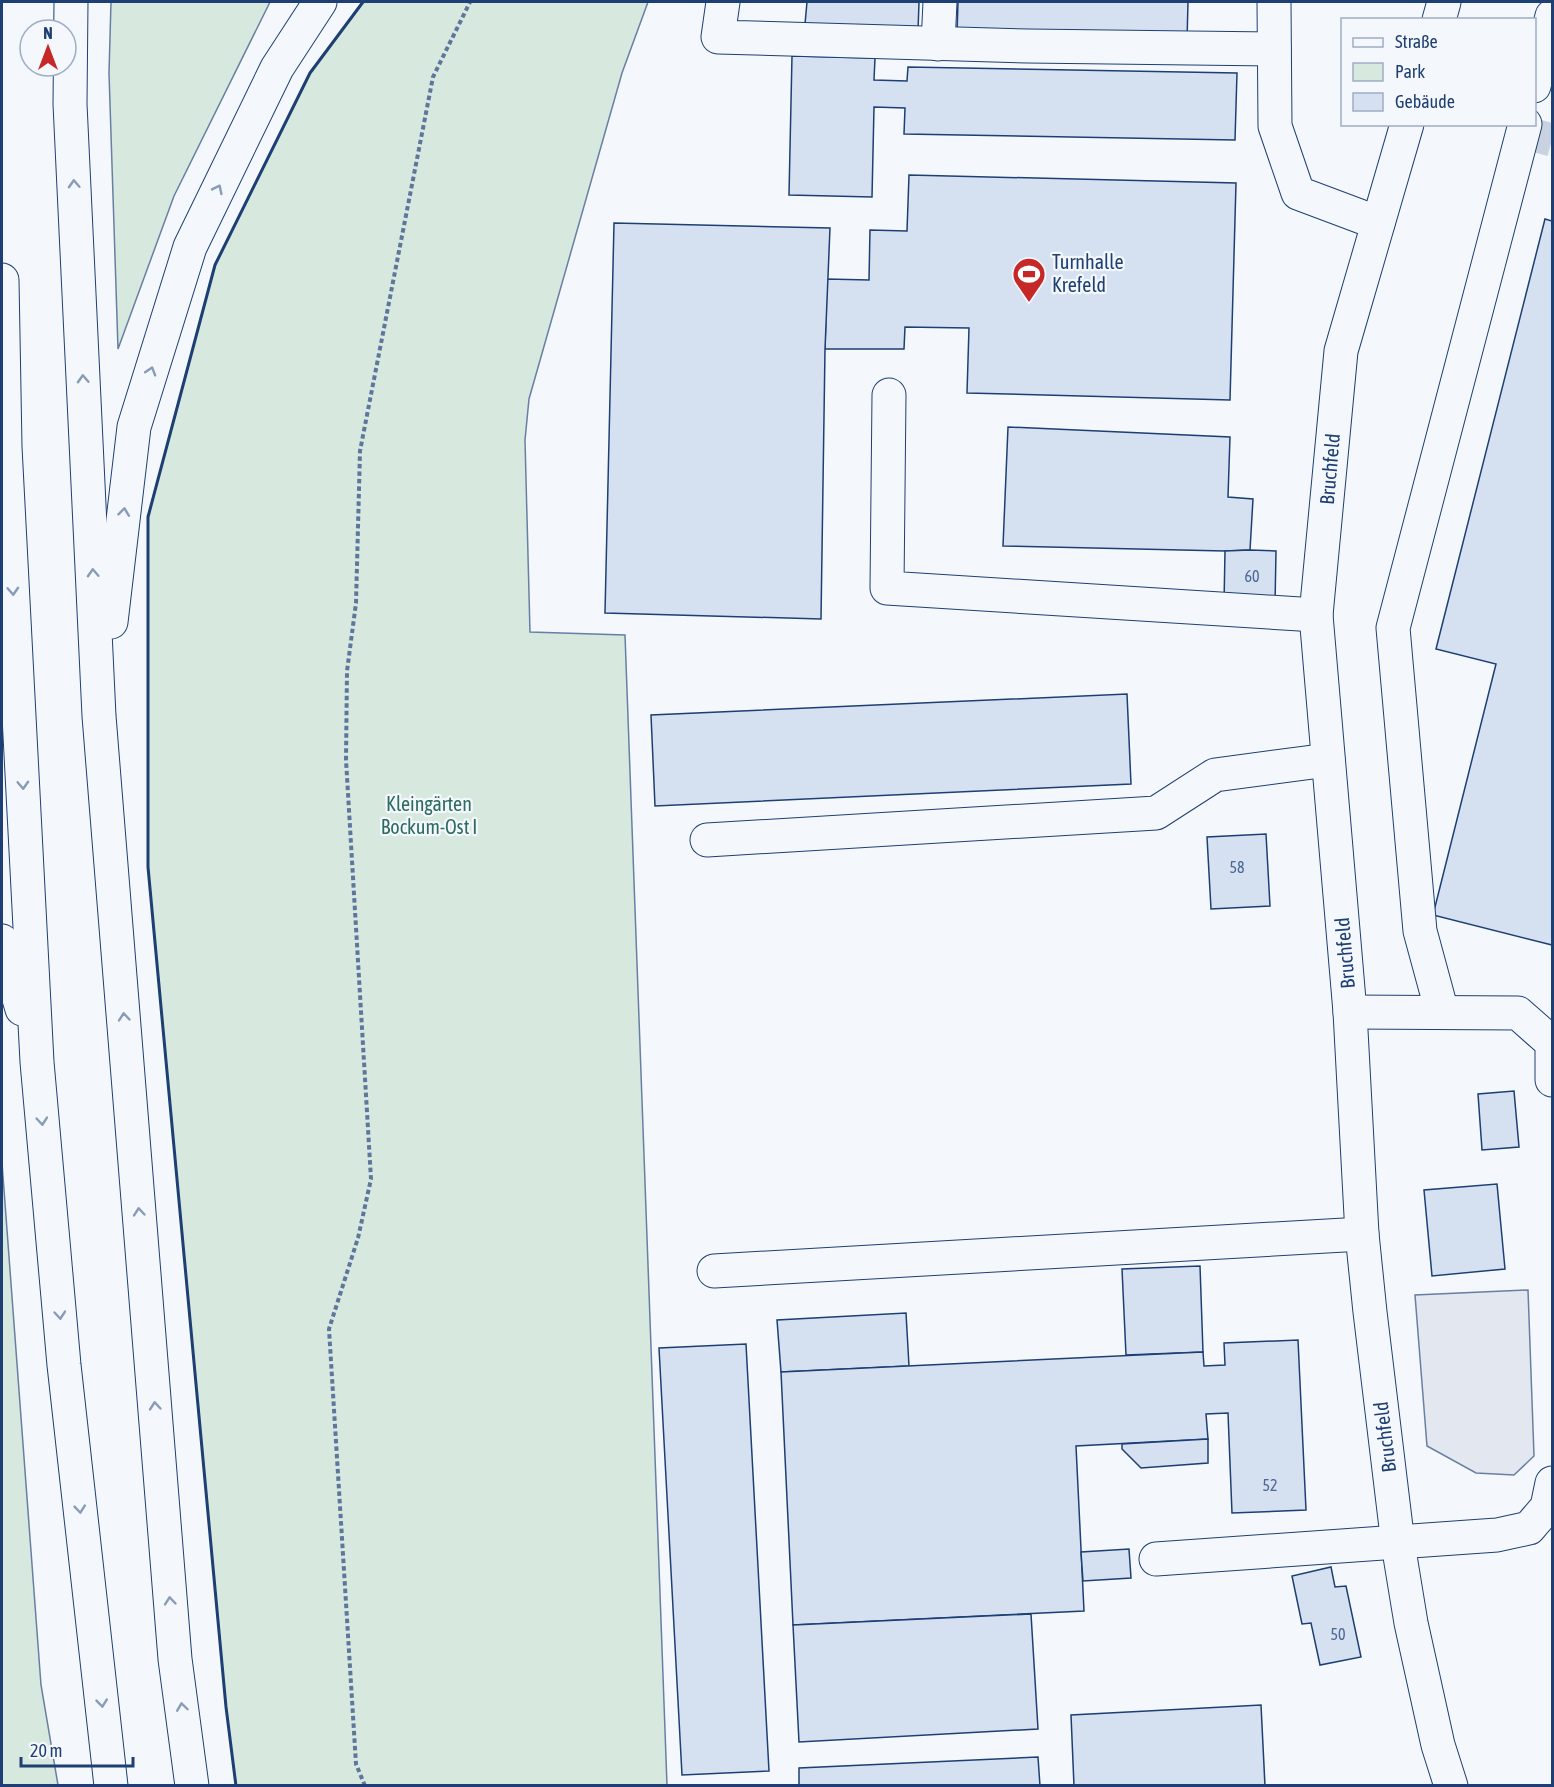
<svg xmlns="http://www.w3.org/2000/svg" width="1554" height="1787" font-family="'Asap Condensed',sans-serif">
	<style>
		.green { fill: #d7e8df; stroke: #687fa3; stroke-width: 1.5 }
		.parking { fill: #e3e8f0; stroke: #687fa3; stroke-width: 1.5 }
		.building { fill: #d5e0f0; stroke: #1d3f73; stroke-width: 1.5 }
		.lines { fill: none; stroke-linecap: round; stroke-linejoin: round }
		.minor-tunnel { stroke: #c9d2e0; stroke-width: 33; stroke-dasharray: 33 16; stroke-linecap: butt }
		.minor-casing { stroke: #1d3f73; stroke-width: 35 }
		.highway-casing { stroke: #1d3f73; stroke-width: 35 }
		.path { stroke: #5e769c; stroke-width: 4; stroke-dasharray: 4.5 3; stroke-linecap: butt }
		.minor { stroke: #f4f7fb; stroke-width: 33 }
		.highway { stroke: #f4f7fb; stroke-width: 33 }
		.wall { stroke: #1d3f73; stroke-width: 3 }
		.oneway { stroke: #889bb7 }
		.labels { text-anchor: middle; stroke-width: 4.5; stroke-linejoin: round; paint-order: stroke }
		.number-label { font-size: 16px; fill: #4b6792 }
		.poi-label { font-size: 20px; fill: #1d3f73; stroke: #f4f7fb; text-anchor: start }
		.street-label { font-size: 20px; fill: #1d3f73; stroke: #f4f7fb }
		.park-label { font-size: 20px; fill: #2c6c60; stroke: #f4f7fb }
	</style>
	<rect width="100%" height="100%" fill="#f4f7fb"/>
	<g class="green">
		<path d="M111 2H270L174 196 118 349 109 73Z"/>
		<path d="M363 2H648L622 73 529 399 525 440 530 632 625 635 667 1785H236L226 1707 148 867V517L215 265 310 73Z"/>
		<path d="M2 1163 41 1685 58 1785H2Z"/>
	</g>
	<path class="parking" d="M1528 1290 1534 1456 1514 1475 1476 1473 1427 1446 1415 1295Z"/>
	<g class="building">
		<path d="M807 2H919L918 31 805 24Z"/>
		<path d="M958 2H1188L1187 41 957 33Z"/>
		<path d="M792 56 875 58 874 80 907 81 908 67 1237 73 1235 140 904 134 905 108 874 107 872 197 789 195Z"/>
		<path d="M909 175 1236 183 1230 400 967 393 969 328 905 327 904 349H825L827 279 869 280 870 230 907 231Z"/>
		<path d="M1545 219 1552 221V945L1433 915 1496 664 1436 649Z"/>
		<path d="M614 223 830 228 825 349 821 619 605 613Z"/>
		<path d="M1008 427 1230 437 1228 497 1253 499 1250 550 1225 551 1003 546Z"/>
		<path d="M1250 550 1276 551 1275 605 1224 604 1225 551Z"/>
		<path d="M1127 694 1131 784 655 806 651 715Z"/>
		<path d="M1266 834 1270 906 1211 909 1207 837Z"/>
		<path d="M1514 1091 1519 1147 1482 1150 1478 1094Z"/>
		<path d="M1497 1184 1505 1269 1432 1276 1424 1190Z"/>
		<path d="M1200 1266 1203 1352 1126 1355 1122 1269Z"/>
		<path d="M906 1313 909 1366 781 1372 777 1320Z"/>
		<path d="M1298 1340 1306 1510 1232 1513 1228 1413 1206 1414 1208 1439 1076 1446 1084 1611 793 1625 781 1372 1203 1352 1204 1366 1225 1365 1224 1343Z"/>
		<path d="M746 1344 769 1771 682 1775 659 1348Z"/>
		<path d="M1208 1439V1463L1141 1468 1122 1449V1444Z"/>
		<path d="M1129 1549 1131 1578 1083 1581 1081 1552Z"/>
		<path d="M1331 1567 1335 1587 1346 1586 1361 1657 1320 1665 1311 1623 1302 1624 1292 1576Z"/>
		<path d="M1031 1614 1038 1729 799 1742 793 1625Z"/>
		<path d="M1261 1705 1265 1786H1074L1071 1715Z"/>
		<path d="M1038 1757 1040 1786H799V1768Z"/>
	</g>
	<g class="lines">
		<path class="minor-tunnel" d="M1523 132 1552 140"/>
		<defs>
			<g id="minor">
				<path d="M723 2 718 37 1028 46 1274 49"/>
				<path d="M1274 2 1275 126 1298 193 1378 223"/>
				<path d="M1439 20 1444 2"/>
				<path d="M938 44 940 2"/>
				<path d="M1534 86 1552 16"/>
				<path d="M1407 124 1341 351 1316 615 1350 1012 1362 1234 1370 1312 1398 1544 1411 1623 1438 1745 1451 1786"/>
				<path d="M889 395 887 588 1316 615"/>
				<path d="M707 840 1156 813 1215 775 1328 760"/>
				<path d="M1350 1012 1518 1013 1552 1043V1080"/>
				<path d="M1442 1012 1420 931 1393 628 1525 124"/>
				<path d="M714 1271 1362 1234"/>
				<path d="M1156 1559 1497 1535 1529 1528 1547 1507 1552 1483"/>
			</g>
			<g id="highway">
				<path d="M71 2 70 104 99 716 175 1659 192 1786"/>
				<path d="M2 280 5 447 37 1062 64 1365 111 1786"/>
				<path d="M111 622 134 427 190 247 277 68 320 2"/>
				<path d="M2 941 22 1009"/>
			</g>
		</defs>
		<use href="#minor" class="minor-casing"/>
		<use href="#highway" class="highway-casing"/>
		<path class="path" d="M365 1786 356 1764 329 1329 358 1238 371 1179 346 760 347 671 356 603 360 451 433 77 470 2"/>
		<use href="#minor" class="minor"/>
		<use href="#highway" class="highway"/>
		<path class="wall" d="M236 1786 226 1707 148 867V517L215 265 310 73 363 2"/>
	</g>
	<defs><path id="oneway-chevron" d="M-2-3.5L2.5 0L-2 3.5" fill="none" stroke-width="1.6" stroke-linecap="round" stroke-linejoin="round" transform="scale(1.5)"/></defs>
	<g class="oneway">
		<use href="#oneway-chevron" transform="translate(74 184) rotate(-93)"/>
		<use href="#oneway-chevron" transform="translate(218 189) rotate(-64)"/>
		<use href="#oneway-chevron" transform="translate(151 371) rotate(-73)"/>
		<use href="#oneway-chevron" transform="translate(83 379) rotate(-93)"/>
		<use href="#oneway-chevron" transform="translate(124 512) rotate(-83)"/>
		<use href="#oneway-chevron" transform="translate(93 573) rotate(-93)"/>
		<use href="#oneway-chevron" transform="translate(13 591) rotate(87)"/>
		<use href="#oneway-chevron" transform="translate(23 785) rotate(87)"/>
		<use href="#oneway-chevron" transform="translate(124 1017) rotate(-95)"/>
		<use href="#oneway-chevron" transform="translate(42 1121) rotate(85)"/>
		<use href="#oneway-chevron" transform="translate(139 1212) rotate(-95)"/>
		<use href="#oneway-chevron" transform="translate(60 1315) rotate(85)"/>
		<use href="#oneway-chevron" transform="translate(155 1406) rotate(-95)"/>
		<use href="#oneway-chevron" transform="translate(80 1509) rotate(84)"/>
		<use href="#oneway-chevron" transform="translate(170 1601) rotate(-95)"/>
		<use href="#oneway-chevron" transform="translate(102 1703) rotate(84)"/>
		<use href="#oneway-chevron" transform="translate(182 1707) rotate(-98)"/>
	</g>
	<defs>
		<symbol id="stadium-pin" viewBox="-11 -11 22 30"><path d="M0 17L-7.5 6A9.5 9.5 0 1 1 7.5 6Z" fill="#c62828" stroke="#f4f7fb"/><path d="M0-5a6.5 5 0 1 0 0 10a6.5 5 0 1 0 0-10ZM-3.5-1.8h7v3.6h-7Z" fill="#fff"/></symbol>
	</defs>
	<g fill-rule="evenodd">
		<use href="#stadium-pin" x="1010" y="255" width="38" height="52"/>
	</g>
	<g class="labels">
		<g class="number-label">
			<text x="1252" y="582">60</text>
			<text x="1237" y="873">58</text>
			<text x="1270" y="1491">52</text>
			<text x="1338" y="1640">50</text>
		</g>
		<g class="poi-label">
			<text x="1052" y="269">Turnhalle<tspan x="1052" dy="23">Krefeld</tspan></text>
		</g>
		<g class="street-label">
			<text transform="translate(1330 469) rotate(-85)" y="7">Bruchfeld</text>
			<text transform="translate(1345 953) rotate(-95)" y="7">Bruchfeld</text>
			<text transform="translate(1385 1437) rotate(-97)" y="7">Bruchfeld</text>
		</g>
		<g class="park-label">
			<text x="429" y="811">Kleingärten<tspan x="429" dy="23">Bockum-Ost I</tspan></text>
		</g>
	</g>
	<rect width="1554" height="1787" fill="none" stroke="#1d3f73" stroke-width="6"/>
	<rect x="1341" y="18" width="195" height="108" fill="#f4f7fb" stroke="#9eadc5" stroke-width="1.5"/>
	<rect x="1353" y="38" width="30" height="9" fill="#f4f7fb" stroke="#9eadc5" stroke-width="1.5"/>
	<text x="1395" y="48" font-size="18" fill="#1d3f73">Straße</text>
	<rect x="1353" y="63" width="30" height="18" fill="#d7e8df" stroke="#9eadc5" stroke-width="1.5"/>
	<text x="1395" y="78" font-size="18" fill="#1d3f73">Park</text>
	<rect x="1353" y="93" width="30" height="18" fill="#d5e0f0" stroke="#9eadc5" stroke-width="1.5"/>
	<text x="1395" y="108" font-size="18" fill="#1d3f73">Gebäude</text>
	<g transform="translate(48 48)"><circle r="28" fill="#f4f7fb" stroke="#9eadc5" stroke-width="1.5"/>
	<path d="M0-4.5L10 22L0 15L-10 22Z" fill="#c62828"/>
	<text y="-9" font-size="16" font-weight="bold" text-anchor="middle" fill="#1d3f73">N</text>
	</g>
	<path d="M21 1757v9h112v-9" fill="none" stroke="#1d3f73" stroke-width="3"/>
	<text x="30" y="1757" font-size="18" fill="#1d3f73" stroke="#f4f7fb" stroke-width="4.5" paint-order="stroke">20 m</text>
</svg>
